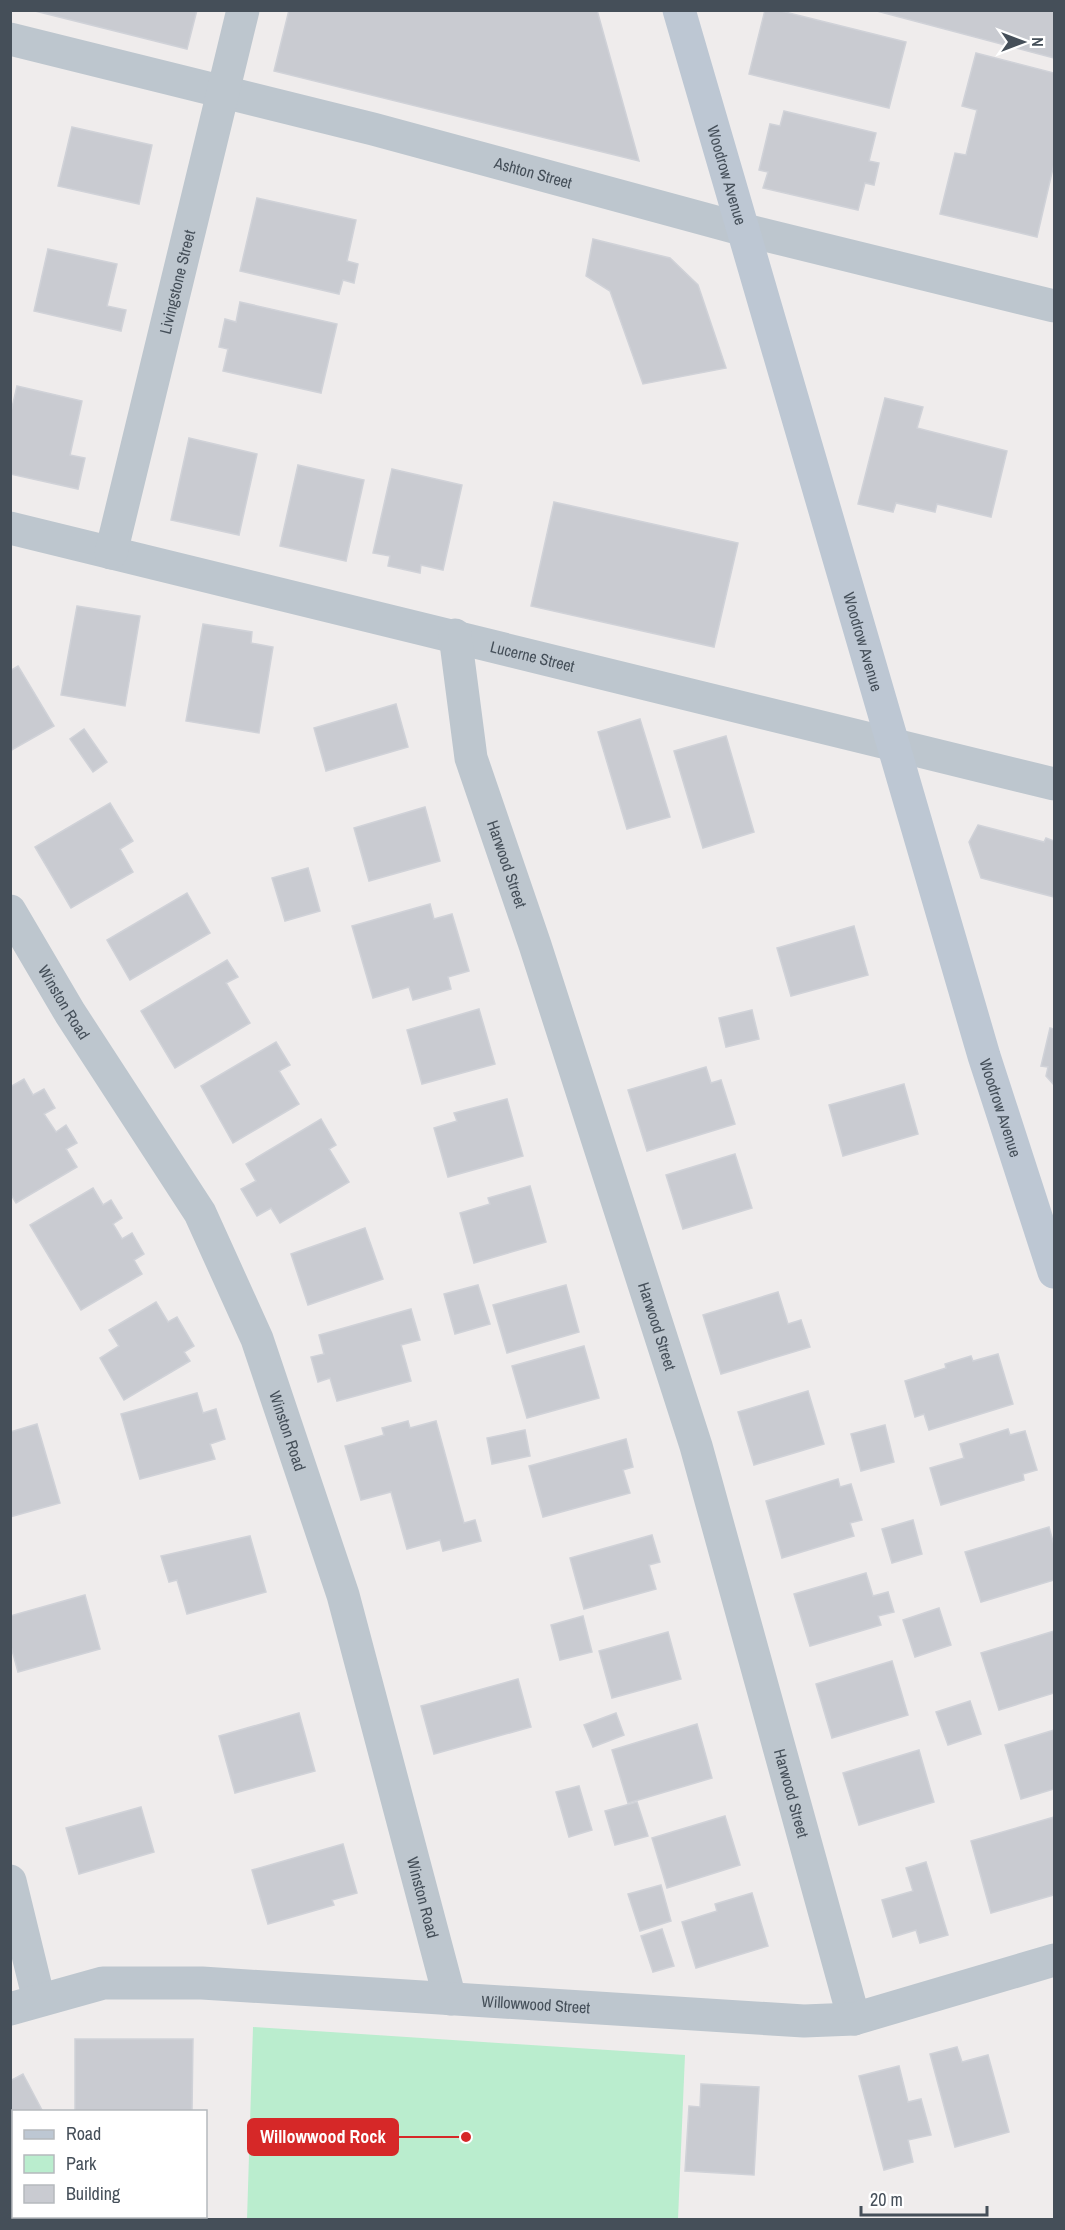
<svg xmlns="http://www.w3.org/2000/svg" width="1065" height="2230" font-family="'Archivo Narrow',sans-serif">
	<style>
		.green { fill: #baedce }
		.building { fill: #c9cbd1; stroke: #d0d2d8; stroke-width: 1.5 }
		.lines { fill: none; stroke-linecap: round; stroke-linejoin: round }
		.street { stroke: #bdc6ce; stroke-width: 33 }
		.secondary { stroke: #bdc7d3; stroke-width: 33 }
		.labels { text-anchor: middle; stroke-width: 4.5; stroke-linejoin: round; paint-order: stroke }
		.street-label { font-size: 16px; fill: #454f59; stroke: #fff }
		.leader { fill: none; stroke: #d62828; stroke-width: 2 }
		.callout-dot { fill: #d62828; stroke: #fff; stroke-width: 2 }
		.callout { fill: #d62828; stroke: #d62828; stroke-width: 2 }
		.callout-label { font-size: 18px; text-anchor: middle; font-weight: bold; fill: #fff }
	</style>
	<rect width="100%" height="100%" fill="#efecec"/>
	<path class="green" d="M253 2027 685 2055 678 2219H247Z"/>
	<g class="building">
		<path d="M31 10H197L187 49Z"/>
		<path d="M289 10H597L639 161 274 71Z"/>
		<path d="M765 10H777L906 42 889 108 749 74Z"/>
		<path d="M873 10H1054V58Z"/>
		<path d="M976 53 1054 73V164L1037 237 940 214 955 153 966 155 977 110 962 106Z"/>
		<path d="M784 111 876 133 869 161 879 163 874 185 865 183 858 210 763 188 768 172 759 170 770 124 780 126Z"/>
		<path d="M72 127 152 145 139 204 58 186Z"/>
		<path d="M257 198 356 220 347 261 358 264 354 283 343 280 339 294 240 271Z"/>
		<path d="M593 239 670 258 698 285 726 368 643 384 610 291 586 276Z"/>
		<path d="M48 249 117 264 107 306 126 310 121 331 34 311Z"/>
		<path d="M240 302 337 324 321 393 223 371 228 349 219 347 225 319 236 322Z"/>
		<path d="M17 386 82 401 70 455 85 458 78 489 10 474V416Z"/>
		<path d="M885 398 923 407 917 428 1007 451 991 517 937 504 935 512 896 503 893 512 858 504Z"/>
		<path d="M189 438 257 454 239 535 171 520Z"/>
		<path d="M298 465 364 480 346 561 280 546Z"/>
		<path d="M392 469 462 485 443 570 421 565 420 573 388 566 390 556 373 553Z"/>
		<path d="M554 502 738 543 714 647 531 606Z"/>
		<path d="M77 606 140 616 125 706 61 695Z"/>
		<path d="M203 624 252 632 251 643 273 647 259 733 186 721Z"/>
		<path d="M18 666 54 726 10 751V671Z"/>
		<path d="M396 704 408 747 326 771 314 728Z"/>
		<path d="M640 719 670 817 627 829 598 732Z"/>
		<path d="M84 729 107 762 93 772 70 739Z"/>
		<path d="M726 736 754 832 703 848 674 751Z"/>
		<path d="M110 803 133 841 120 849 133 872 71 908 35 847Z"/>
		<path d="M425 807 440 861 369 881 354 828Z"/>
		<path d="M978 825 1044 842 1046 838 1054 841V897L981 878 969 842Z"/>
		<path d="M308 868 320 911 285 921 272 878Z"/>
		<path d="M187 893 210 933 130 980 107 940Z"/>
		<path d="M430 904 434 919 452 914 469 971 448 977 451 989 413 1000 409 987 373 998 352 926Z"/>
		<path d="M854 926 868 975 791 996 777 948Z"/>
		<path d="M227 960 238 977 226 983 250 1023 175 1068 141 1011Z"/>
		<path d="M479 1009 495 1064 422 1084 407 1030Z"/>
		<path d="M752 1010 759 1039 726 1047 719 1018Z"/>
		<path d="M1050 1028 1054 1029V1085L1046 1076 1048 1067 1041 1066Z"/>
		<path d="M276 1042 290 1065 279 1071 299 1104 233 1143 201 1086Z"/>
		<path d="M706 1067 711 1083 721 1080 735 1124 647 1151 628 1090Z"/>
		<path d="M24 1079 33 1095 44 1089 55 1108 44 1114 56 1132 66 1125 77 1143 66 1149 77 1167 16 1203 10 1193V1087Z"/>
		<path d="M904 1084 918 1134 843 1156 829 1105Z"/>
		<path d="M507 1099 523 1156 448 1177 434 1128 457 1121 454 1113Z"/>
		<path d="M321 1119 336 1145 329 1149 349 1182 280 1223 271 1208 257 1216 241 1189 256 1181 246 1164Z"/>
		<path d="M735 1154 752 1208 683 1229 666 1175Z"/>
		<path d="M530 1186 546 1242 474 1263 460 1213 490 1204 488 1198Z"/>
		<path d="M93 1188 103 1205 111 1200 122 1218 113 1224 122 1239 132 1233 144 1254 134 1260 142 1274 81 1310 30 1225Z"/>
		<path d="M365 1228 383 1279 308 1305 291 1254Z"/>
		<path d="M478 1285 490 1324 455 1334 444 1294Z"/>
		<path d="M566 1285 579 1332 507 1353 493 1305Z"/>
		<path d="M778 1292 788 1324 801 1320 810 1347 721 1374 703 1315Z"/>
		<path d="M156 1302 168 1322 177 1317 194 1346 184 1352 190 1361 124 1400 100 1358 119 1346 109 1330Z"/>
		<path d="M411 1309 420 1340 401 1345 411 1381 337 1401 330 1378 318 1382 311 1357 324 1354 319 1335Z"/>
		<path d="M584 1346 599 1398 527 1418 512 1366Z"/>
		<path d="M998 1354 1013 1404 929 1430 924 1414 915 1417 905 1381 946 1368 945 1364 971 1356 973 1361Z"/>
		<path d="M808 1391 824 1444 754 1465 738 1412Z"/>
		<path d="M197 1393 203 1413 216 1409 225 1439 210 1444 215 1459 140 1479 121 1414Z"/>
		<path d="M408 1421 410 1428 436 1421 464 1523 475 1520 481 1541 443 1551 440 1540 407 1549 391 1492 361 1500 345 1446 384 1435 382 1428Z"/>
		<path d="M37 1424 60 1503 10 1517V1432Z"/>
		<path d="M885 1425 894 1462 861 1471 851 1434Z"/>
		<path d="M1008 1429 1010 1435 1025 1431 1037 1470 1023 1474 1024 1480 941 1505 930 1468 964 1458 960 1444Z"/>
		<path d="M525 1430 530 1456 492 1464 487 1438Z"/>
		<path d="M626 1439 633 1467 623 1470 630 1493 543 1517 529 1466Z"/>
		<path d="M838 1479 840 1487 851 1484 862 1520 850 1523 854 1536 782 1558 766 1501Z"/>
		<path d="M913 1520 922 1554 892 1563 882 1529Z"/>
		<path d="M1049 1527 1054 1545V1580L981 1602 965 1552Z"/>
		<path d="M652 1535 660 1562 649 1565 656 1589 584 1609 570 1558Z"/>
		<path d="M250 1536 266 1592 187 1614 177 1580 169 1582 161 1556Z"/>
		<path d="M866 1573 873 1596 888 1592 894 1612 878 1616 881 1625 810 1646 794 1594Z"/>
		<path d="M85 1595 100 1649 18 1672 10 1643V1616Z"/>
		<path d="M939 1608 951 1645 915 1657 903 1620Z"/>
		<path d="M583 1616 592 1652 560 1660 551 1625Z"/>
		<path d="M1054 1631V1693L999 1710 981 1653Z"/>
		<path d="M668 1632 681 1679 612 1698 599 1651Z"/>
		<path d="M892 1661 908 1715 832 1738 816 1684Z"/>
		<path d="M518 1679 531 1727 434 1754 421 1706Z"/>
		<path d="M970 1701 981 1734 948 1745 936 1712Z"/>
		<path d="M299 1713 315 1771 235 1793 219 1736Z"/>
		<path d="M616 1713 624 1735 593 1747 584 1725Z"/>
		<path d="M697 1724 712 1778 628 1803 612 1750Z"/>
		<path d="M1054 1730V1789L1021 1799 1005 1745Z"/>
		<path d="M919 1750 934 1802 859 1825 843 1773Z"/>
		<path d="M579 1786 592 1830 569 1837 556 1792Z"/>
		<path d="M637 1802 648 1836 615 1845 605 1811Z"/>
		<path d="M141 1807 154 1852 79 1874 66 1828Z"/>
		<path d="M725 1816 740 1865 667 1888 652 1838Z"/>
		<path d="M1054 1817V1895L991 1913 971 1841Z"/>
		<path d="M343 1844 357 1893 332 1900 334 1905 268 1924 252 1870Z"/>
		<path d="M926 1862 948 1935 920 1943 916 1930 893 1937 882 1900 913 1891 906 1868Z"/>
		<path d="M661 1885 671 1921 640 1931 628 1894Z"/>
		<path d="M752 1893 768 1946 696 1968 682 1922 717 1911 715 1904Z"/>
		<path d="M662 1929 674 1966 653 1972 641 1936Z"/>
		<path d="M75 2039H193L192 2112H75Z"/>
		<path d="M957 2047 962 2062 988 2055 1009 2132 955 2147 930 2054Z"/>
		<path d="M899 2066 908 2102 921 2099 931 2135 908 2140 913 2162 884 2170 859 2076Z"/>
		<path d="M23 2074 43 2112H14V2156L10 2150V2081Z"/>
		<path d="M701 2084 759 2087 754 2175 685 2171 689 2106 700 2107Z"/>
	</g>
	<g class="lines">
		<g class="street">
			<path id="s1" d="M10 39 373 129 745 230 1054 306"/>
			<path id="s2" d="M10 528 1054 784"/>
			<path id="s3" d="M111 553 243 10"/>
			<path id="s4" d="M455 635 471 758 535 945 696 1446 854 2019"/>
			<path id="s5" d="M10 911 70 1013 200 1213 257 1339 343 1595 450 1999"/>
			<path d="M10 1881 39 2000"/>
			<path id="s6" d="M10 2009 103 1983H202L804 2021 854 2019 1054 1960"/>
		</g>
		<path class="secondary" id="s7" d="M679 10 984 1056 1054 1272"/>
	</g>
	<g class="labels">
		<g class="street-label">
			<text dy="6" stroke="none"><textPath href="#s1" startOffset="540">Ashton Street</textPath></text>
			<text dy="6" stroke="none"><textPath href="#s7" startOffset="172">Woodrow Avenue</textPath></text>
			<text dy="6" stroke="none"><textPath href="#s3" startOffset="279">Livingstone Street</textPath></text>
			<text dy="6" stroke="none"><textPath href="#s7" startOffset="658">Woodrow Avenue</textPath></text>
			<text dy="6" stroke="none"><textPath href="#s2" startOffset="538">Lucerne Street</textPath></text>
			<text dy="6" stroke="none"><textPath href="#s4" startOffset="236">Harwood Street</textPath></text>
			<text dy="6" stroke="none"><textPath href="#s5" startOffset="106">Winston Road</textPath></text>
			<text dy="6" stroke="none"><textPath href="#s7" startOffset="1144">Woodrow Avenue</textPath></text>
			<text dy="6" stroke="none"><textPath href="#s4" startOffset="722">Harwood Street</textPath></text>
			<text dy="6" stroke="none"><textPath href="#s5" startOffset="592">Winston Road</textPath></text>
			<text dy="6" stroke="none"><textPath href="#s4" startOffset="1208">Harwood Street</textPath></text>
			<text dy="6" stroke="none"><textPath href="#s5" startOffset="1078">Winston Road</textPath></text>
			<text dy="6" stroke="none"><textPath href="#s6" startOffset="530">Willowwood Street</textPath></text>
		</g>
	</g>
	<path class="leader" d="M466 2137L398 2137"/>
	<circle class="callout-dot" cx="466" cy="2137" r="6"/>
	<rect class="callout" x="248" y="2119" width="150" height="36" rx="6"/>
	<g class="callout-label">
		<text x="323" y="2143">Willowwood Rock</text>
	</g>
	<rect width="1065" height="2230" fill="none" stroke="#454f59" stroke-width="24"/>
	<rect x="12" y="2110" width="195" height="108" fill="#ffffff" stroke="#b5b9bd" stroke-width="1.5"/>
	<rect x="24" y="2130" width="30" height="9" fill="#bdc7d3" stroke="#b5b9bd" stroke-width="1.5"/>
	<text x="66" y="2140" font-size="18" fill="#454f59">Road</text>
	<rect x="24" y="2155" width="30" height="18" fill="#baedce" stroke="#b5b9bd" stroke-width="1.5"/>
	<text x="66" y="2170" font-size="18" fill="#454f59">Park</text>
	<rect x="24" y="2185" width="30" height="18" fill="#c9cbd1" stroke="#b5b9bd" stroke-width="1.5"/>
	<text x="66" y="2200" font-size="18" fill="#454f59">Building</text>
	<g transform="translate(1023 42) rotate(90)" stroke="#ffffff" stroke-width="4.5" paint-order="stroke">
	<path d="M0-4.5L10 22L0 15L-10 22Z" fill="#454f59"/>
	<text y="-9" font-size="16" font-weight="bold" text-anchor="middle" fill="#454f59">N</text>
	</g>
	<path d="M861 2206v9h126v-9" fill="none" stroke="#454f59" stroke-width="3"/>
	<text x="870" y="2206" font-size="18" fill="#454f59" stroke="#ffffff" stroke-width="4.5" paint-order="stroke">20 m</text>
</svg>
